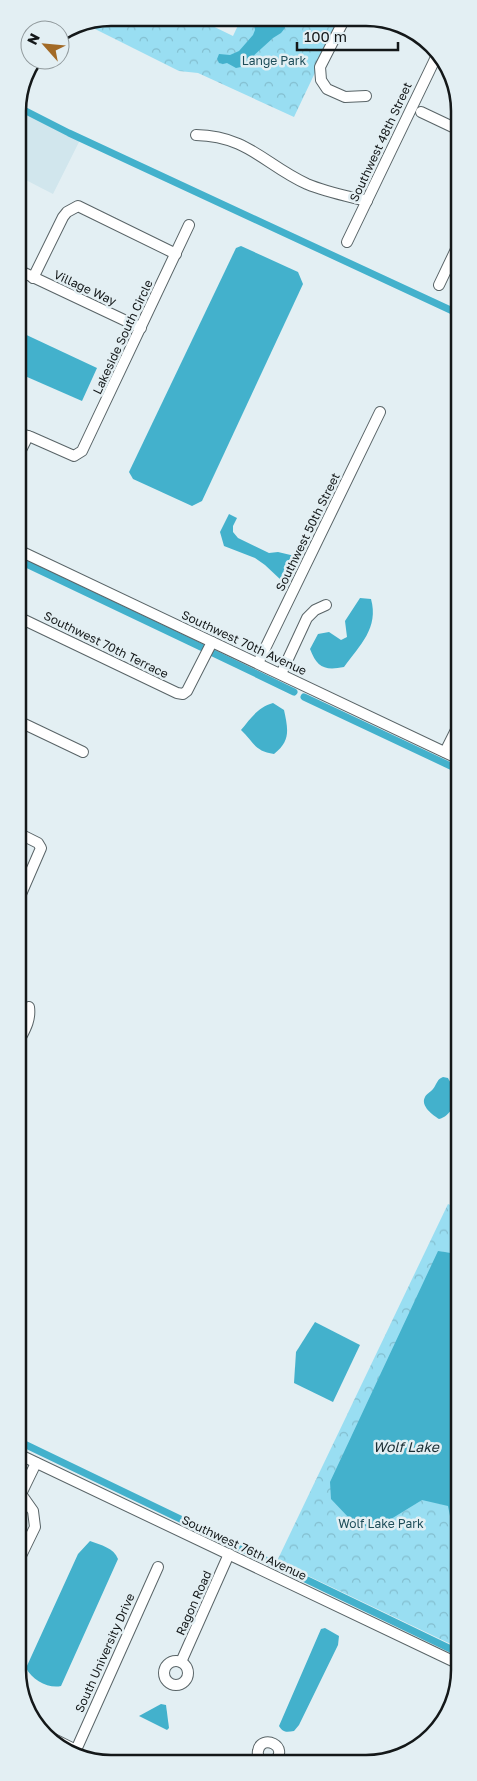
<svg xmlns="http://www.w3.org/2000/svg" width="477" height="1781" font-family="'Golos Text',sans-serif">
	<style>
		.built { fill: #d1e6ed }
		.park { fill: url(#park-crowns) }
		.water { fill: #43b1cc }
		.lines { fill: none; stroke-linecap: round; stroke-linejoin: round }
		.canal { stroke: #43b1cc; stroke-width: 7 }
		.minor-casing { stroke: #596467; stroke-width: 12 }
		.minor { stroke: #fff; stroke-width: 10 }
		.labels { text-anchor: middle; stroke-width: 5; stroke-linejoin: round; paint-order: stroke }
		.park-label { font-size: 12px; fill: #1f4e5a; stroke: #e3eff3 }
		.street-label { font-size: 12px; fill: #141819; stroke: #e3eff3 }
		.water-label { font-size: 14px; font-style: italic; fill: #1a2d33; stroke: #e3eff3 }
		.rim { fill: none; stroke: #141819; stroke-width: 2.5 }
	</style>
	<defs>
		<pattern id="park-crowns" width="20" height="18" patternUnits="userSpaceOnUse" patternTransform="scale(1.25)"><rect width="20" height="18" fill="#99def2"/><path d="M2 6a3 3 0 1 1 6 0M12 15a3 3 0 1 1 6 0" fill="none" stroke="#83becf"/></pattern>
	</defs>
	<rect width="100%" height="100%" fill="#e3eff3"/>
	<path class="built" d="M18 110 80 140 53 194 18 176Z"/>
	<g class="park">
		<path d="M111 18H196L233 36 241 19 340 20 294 117 198 73 179 71 83 23Z"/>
		<path d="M448 1204 459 1209V1648L277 1561Z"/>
	</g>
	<g class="water">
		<path d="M258 19H284L285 28 281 33 273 38 241 67 236 68 227 63 223 64 219 63 217 59 219 54 230 55 239 51 253 35 255 30 254 25Z"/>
		<path d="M241 246 298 272 303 284 202 501 192 506 133 479 129 472 236 248Z"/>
		<path d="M18 331 97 368 82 401 18 373Z"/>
		<path d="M229 514 237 518 233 526V532L238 538 269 553 278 552 299 557 286 581H282L265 565 255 558 224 546 220 532Z"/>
		<path d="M360 598 371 599C379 628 360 645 344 667 324 671 317 667 310 649L318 634 329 632 341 640 347 637 345 621Z"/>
		<path d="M273 703 284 710C288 729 291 741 274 754 254 751 254 742 241 730 251 718 258 707 273 703Z"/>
		<path d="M443 1077 448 1078C450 1083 455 1086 459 1089 459 1100 450 1117 439 1119 433 1115 420 1106 425 1097 426 1094 431 1092 433 1089 437 1084 437 1079 443 1077Z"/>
		<path d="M438 1251 457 1254 459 1256V1526L451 1521 448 1506 422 1500 378 1527 364 1526 349 1518 331 1499 330 1482Z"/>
		<path d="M315 1322 360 1345 333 1402 294 1383 296 1352Z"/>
		<path d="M90 1541C101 1545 114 1548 118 1559L61 1686C49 1689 32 1680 26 1668L78 1554Z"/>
		<path d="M325 1628 339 1636 338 1645 299 1725 294 1731C287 1732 283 1733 279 1726L321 1629Z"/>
		<path d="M161 1704 166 1705 169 1728 167 1730 139 1716Z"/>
	</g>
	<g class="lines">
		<g class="canal">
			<path d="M18 107 69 133 459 314"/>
			<path d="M18 560 203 648"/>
			<path d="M213 653 294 692"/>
			<path d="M304 697 459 770"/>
			<path d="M18 1441 459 1653"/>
		</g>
		<defs>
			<g id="minor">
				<path d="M344 20 320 67 321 80 327 89 345 97 366 96"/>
				<path d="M421 112 459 130"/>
				<path d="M196 135C248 136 265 165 307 184 326 192 347 196 367 201"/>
				<path d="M347 242 438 53"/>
				<path d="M18 270 141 328"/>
				<path d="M33 278 63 217 67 212 78 206 176 254"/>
				<path d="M439 285 459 243"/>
				<path d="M18 433 31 437 74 456 82 451 189 225"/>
				<path d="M18 456 28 436"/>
				<path d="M18 550 459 759"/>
				<path d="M18 617 177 693 183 694 187 691 212 642"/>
				<path d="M258 663 380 412"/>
				<path d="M281 674 307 618 315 610 326 605"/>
				<path d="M18 721 83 752"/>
				<path d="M445 752 459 724"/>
				<path d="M18 833 38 843 41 848 18 901"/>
				<path d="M18 1043C24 1031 31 1021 29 1007"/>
				<path d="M18 1454 459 1664"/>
				<path d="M18 1562 35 1527 33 1511 21 1494 36 1463"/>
				<circle cx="176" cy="1673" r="12"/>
				<path d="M181 1662 229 1554"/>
				<path d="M52 1738 76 1750 158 1567"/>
				<path d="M262 1762C259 1759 257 1756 258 1751 261 1733 291 1746 274 1762"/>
			</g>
		</defs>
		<use href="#minor" class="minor-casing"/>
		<use href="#minor" class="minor"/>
	</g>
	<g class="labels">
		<g class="park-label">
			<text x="274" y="65">Lange Park</text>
			<text x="381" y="1528">Wolf Lake Park</text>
		</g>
		<g class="street-label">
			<text transform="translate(381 142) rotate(-65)" y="4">Southwest 48th Street</text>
			<text transform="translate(85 288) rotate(25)" y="4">Village Way</text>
			<text transform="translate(123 337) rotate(-65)" y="4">Lakeside South Circle</text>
			<text transform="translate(308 532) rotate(-64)" y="4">Southwest 50th Street</text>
			<text transform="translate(244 643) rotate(25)" y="4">Southwest 70th Avenue</text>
			<text transform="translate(106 645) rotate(26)" y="4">Southwest 70th Terrace</text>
			<text transform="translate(244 1548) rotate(25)" y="4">Southwest 76th Avenue</text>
			<text transform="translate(194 1603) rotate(-66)" y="4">Ragon Road</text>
			<text transform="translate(105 1653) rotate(-66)" y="4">South University Drive</text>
		</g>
		<g class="water-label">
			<text x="406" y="1452">Wolf Lake</text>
		</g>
	</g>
	<path d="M0 0H477V1781H0ZM111 26H366A85 85 0 0 1 451 111V1670A85 85 0 0 1 366 1755H111A85 85 0 0 1 26 1670V111A85 85 0 0 1 111 26Z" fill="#e3eff3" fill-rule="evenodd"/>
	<path class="rim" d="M111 26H366A85 85 0 0 1 451 111V1670A85 85 0 0 1 366 1755H111A85 85 0 0 1 26 1670V111A85 85 0 0 1 111 26Z"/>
	<g transform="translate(45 45) rotate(297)"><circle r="24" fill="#e3eff3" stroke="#90999c"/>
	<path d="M0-4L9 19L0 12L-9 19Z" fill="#a26a26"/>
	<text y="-8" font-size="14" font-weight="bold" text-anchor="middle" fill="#141819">N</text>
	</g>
	<path d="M297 42v8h101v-8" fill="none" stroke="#141819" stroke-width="2.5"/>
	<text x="304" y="42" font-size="15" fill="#141819" stroke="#e3eff3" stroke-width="4" paint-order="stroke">100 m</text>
</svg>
